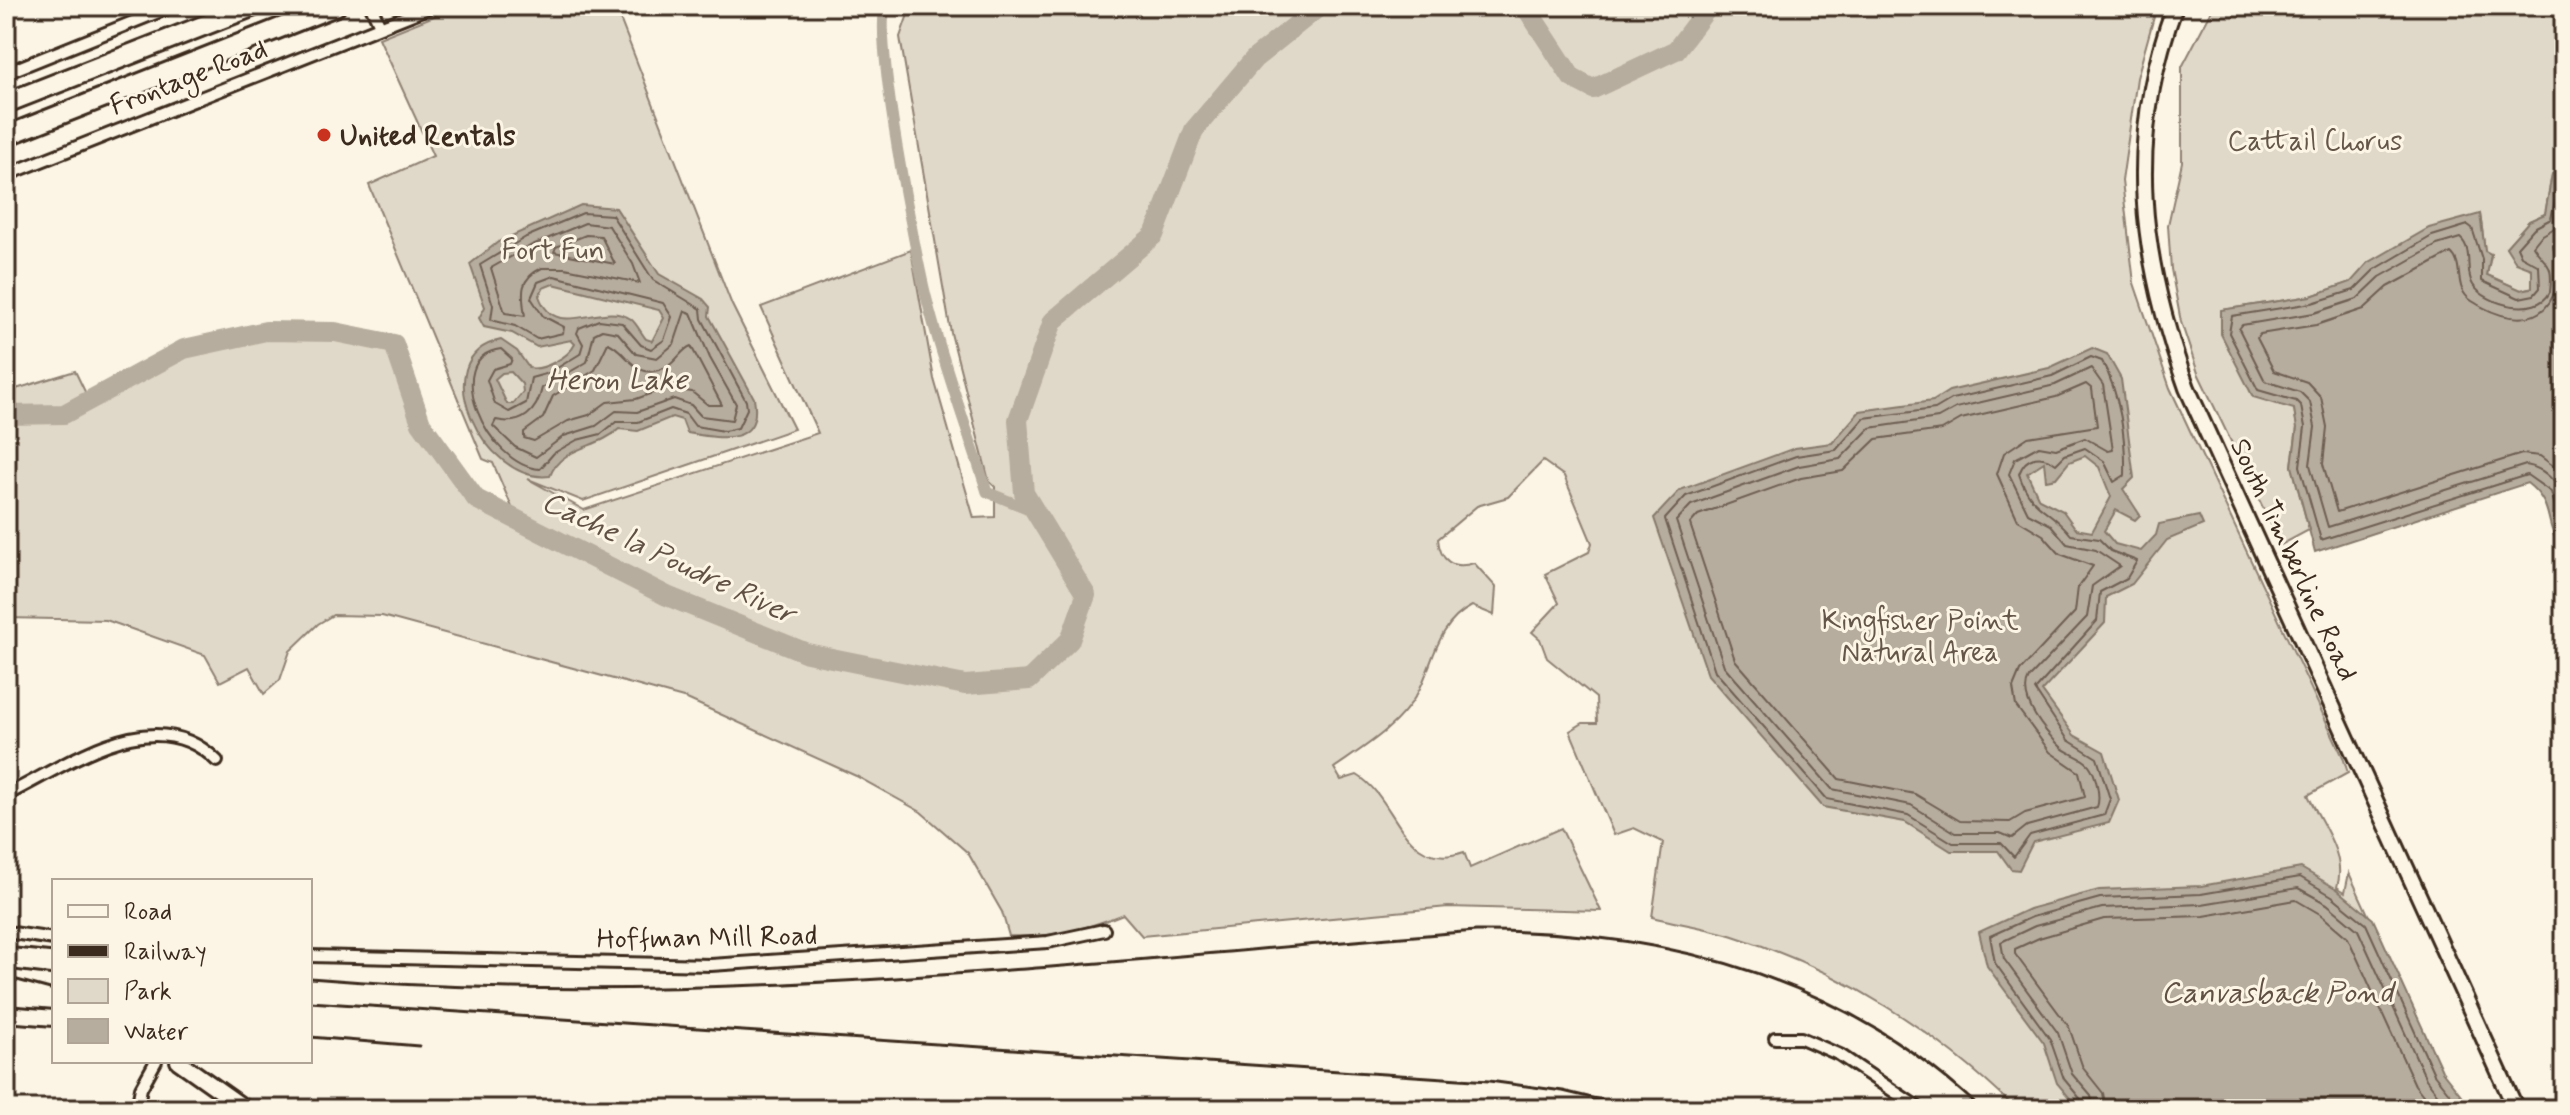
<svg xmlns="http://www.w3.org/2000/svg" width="2570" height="1115" font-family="Mynerve,sans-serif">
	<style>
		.green { fill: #e0d8c8; stroke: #8e8173; stroke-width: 2 }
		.water { fill: #b7ad9e; stroke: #85796b; stroke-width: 2; fill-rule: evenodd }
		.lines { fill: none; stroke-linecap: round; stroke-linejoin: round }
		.shore { stroke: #6d5e51; stroke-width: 2 }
		.canal { stroke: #b7ad9e; stroke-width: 11 }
		.river { stroke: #b7ad9e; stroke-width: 20 }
		.street-casing { stroke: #3b2a1e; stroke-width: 16 }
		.secondary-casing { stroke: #3b2a1e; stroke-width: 20 }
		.highway-casing { stroke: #3b2a1e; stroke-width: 24 }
		.street { stroke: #fcf5e5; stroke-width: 10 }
		.secondary { stroke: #fcf5e5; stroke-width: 14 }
		.highway { stroke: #fcf5e5; stroke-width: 18 }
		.rail { stroke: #3b2a1e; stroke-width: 3 }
		.poi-dot { fill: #c8321e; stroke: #fcf5e5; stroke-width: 3 }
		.labels { text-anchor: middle; stroke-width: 6; stroke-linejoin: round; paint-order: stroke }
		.street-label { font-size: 28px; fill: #3b2a1e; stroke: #fcf5e5 }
		.poi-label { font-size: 28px; font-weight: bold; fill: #3b2a1e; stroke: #fcf5e5; text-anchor: start }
		.park-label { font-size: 28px; fill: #645648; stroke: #fcf5e5 }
		.water-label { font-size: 30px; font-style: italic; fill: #605144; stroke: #fcf5e5 }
	</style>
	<rect width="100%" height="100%" fill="#fcf5e5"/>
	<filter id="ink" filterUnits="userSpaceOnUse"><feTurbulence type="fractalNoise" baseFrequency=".0125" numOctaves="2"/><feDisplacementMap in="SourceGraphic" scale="16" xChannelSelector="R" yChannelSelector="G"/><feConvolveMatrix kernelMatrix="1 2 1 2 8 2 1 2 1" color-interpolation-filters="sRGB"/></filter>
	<g filter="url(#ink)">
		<g class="green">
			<path d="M459 6H615L732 305 794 429 583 501 528 479 584 510 818 433 761 307 911 250 934 379 974 518 995 517V487L989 481 951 333 900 37 911 6H2157L2137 78 2122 181 2134 283 2170 388 2343 757 2348 773 2308 795C2321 823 2347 855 2337 887L2345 892 2349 873 2456 1106 2445 1109H2016C1938 1032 1841 970 1736 937 1709 928 1680 924 1652 917L1663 842 1634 828 1614 835 1570 731 1583 723H1597L1596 698 1547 658 1540 639 1532 632 1559 603 1545 574 1589 552 1592 543 1564 476 1543 461 1508 497 1477 506 1438 539C1440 561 1453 570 1474 563L1496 587 1494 615 1472 606C1435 625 1434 664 1417 694 1398 727 1364 747 1334 768L1341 780 1357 775C1399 800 1401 873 1464 852L1470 868 1561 828 1601 911 1448 907 1142 936 1123 914C1084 930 1051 938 1009 936L1002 912 968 853 921 812 856 776 687 699 382 616 333 615 318 624 290 651 280 680 264 694 249 667 220 682 205 655 106 620 6 618V392L75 371 89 400 184 349 266 331 335 332 394 344 421 423 476 499 517 519 493 463 483 459 369 185 433 156 379 38Z"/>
			<path d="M2214 6H2564V168L2552 175 2545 214 2529 221 2506 247 2532 269 2533 287 2521 290 2487 275 2491 255 2485 251 2480 214 2368 263 2352 282 2311 296 2222 310 2294 408 2297 427 2292 466 2309 530 2281 545 2198 373 2181 322 2171 269 2168 225 2182 162V67Z"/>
		</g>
		<g class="water">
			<path d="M2564 168V549C2541 526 2558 507 2527 483L2315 552 2292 466 2297 428 2294 409 2253 397 2221 334V310L2311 296 2351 282 2368 263 2429 228 2480 214 2485 251 2491 254 2487 275 2521 290 2532 288V269L2516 263 2506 247 2529 221 2545 214 2552 174Z"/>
			<path d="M581 205 616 208 659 274 703 299 710 307 709 316 754 398C763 448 718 438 687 433L682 420 672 417 638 431 619 429C598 449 561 446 550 476 484 485 422 356 501 340L517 351 529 368C543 371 569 357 575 344L571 340 537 347 512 333 484 327 479 318 485 307 470 264 498 242ZM553 284 659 310 664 318 652 341 646 339C641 333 637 324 631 319 601 299 556 343 539 296L543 288ZM511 372 522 384 523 392 513 404H507L495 379 502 373Z"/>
			<path d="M2092 348 2107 354 2121 379 2134 478 2123 489 2140 515 2135 520 2116 510 2104 531 2115 544 2141 551 2156 535 2159 524 2199 516 2203 525 2167 540 2132 584 2106 597 2105 623 2042 691 2074 735 2104 752 2119 800 2109 823 2033 842 2019 870 2011 869 1998 851H1951L1905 822 1823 807 1708 675 1654 518 1680 490 1795 448 1832 443 1860 411 1933 401 1949 391 2049 368ZM2085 456 2099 467 2111 497 2092 532 2076 529 2063 511 2039 499 2027 473 2044 462 2046 480 2056 478 2069 462Z"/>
			<path d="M2301 868 2337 889 2373 919 2442 1071 2472 1109H2079L2057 1083 2044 1043 1987 966 1979 932 2029 909 2099 890 2201 886Z"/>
		</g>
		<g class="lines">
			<g class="shore">
				<path d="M2564 177 2559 181 2551 219 2534 228 2517 247 2521 256 2539 266 2540 288 2534 295 2519 298 2482 281V259L2472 228 2468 225 2432 236 2374 270 2354 290 2312 303 2232 316 2229 333 2258 390 2296 401 2301 406 2305 427 2300 466 2321 540 2527 475 2551 492 2564 538"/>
				<path d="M2564 209 2558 226 2541 236 2533 246C2545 266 2554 260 2550 292 2537 318 2486 305 2473 285 2464 271 2474 250 2460 238L2437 245 2380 277 2357 299 2314 313 2242 325 2239 329 2265 381 2300 392 2310 402 2315 427 2310 465 2328 527 2526 465C2545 468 2560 484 2564 502"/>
				<path d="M583 213 612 215 653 280 701 309 702 319 746 401 747 409 738 428 724 431 695 426 686 414 671 409 638 422H616L601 434 577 440 554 453 540 469C487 466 439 357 501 349L512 359 510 364 493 369 487 380 495 404 509 412 526 403 531 378 549 373 580 354 583 344 577 333 579 328 599 320 622 323 641 345 651 349 664 340 672 317 663 303 554 276 538 282 531 298 543 316 564 327 563 333 537 339 515 326 491 320 493 305 480 265 526 237Z"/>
				<path d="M585 223 609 226 633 264 640 283 565 268H542C518 279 522 295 525 316L505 313 491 268 530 246Z"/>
				<path d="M586 235 601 236 615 264 554 252 556 247Z"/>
				<path d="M2564 237 2553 246C2570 315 2526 336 2472 301 2452 288 2465 265 2451 253L2388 287 2364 309 2316 325 2260 334 2257 338 2274 371 2307 382 2321 397 2327 427 2323 464 2337 512 2522 454 2540 456 2564 474"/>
				<path d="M685 311 691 313 710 358 736 404 732 420 701 416 691 405 674 399 637 412 616 411 596 426 564 436 536 457 515 447 493 426 496 420C522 426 537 412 542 388L587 362 594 334 602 330 618 333 636 354 657 358 674 344Z"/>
				<path d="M608 343C628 350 635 385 668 366 677 361 682 349 691 346L722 405H708L692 392 666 388 636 399 607 402 589 415 568 421 534 441 524 438V432L543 418 553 396 595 370Z"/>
				<path d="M2091 357 2102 361C2120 394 2126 438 2125 475L2114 482 2104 461 2085 448 2065 455 2056 464C2043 454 2026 454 2019 474 2031 511 2049 507 2071 535L2099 539 2111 551 2137 561 2127 578 2100 592 2097 621 2035 690 2068 740 2097 758 2110 799 2104 815 2030 835 2014 857 2001 843H1953L1908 815 1827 799 1715 671 1665 519 1686 496 1796 456 1836 450 1864 418 1935 409 1952 399 2052 376Z"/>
				<path d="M2091 368 2103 385 2113 450 2108 451 2085 438 2056 449 2039 446 2015 459 2009 474 2028 513 2051 525 2067 544 2096 550 2120 566 2092 586 2087 617 2029 678C2017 699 2046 733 2062 748 2069 754 2083 757 2089 765 2096 774 2101 797 2097 807L2027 826 2012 838 2000 833H1956L1911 805 1832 789 1724 666 1676 521 1691 505 1799 466 1840 459 1870 428 1938 418 1956 408 2055 385Z"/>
				<path d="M2086 384 2092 389 2097 426 2028 437 2004 453 1997 474 2018 520 2043 535 2060 554 2093 566 2078 587 2075 612 2020 671 2013 688 2016 706 2050 752 2079 772 2085 797 2025 813 2010 822 1960 821 1915 794 1839 779 1735 660 1690 524 1698 515 1801 478 1843 471 1876 439 1942 430 1961 419 2056 397Z"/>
				<path d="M2084 1109 2083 1102 2064 1079 2050 1039 1995 963 1990 936 2032 917 2100 898 2201 894 2300 877 2332 896 2366 924 2434 1074 2462 1109"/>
				<path d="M2094 1109 2091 1096 2072 1074 2058 1033 2004 959 2001 942 2035 926 2102 908 2202 904 2298 888 2327 904 2358 930 2426 1079 2449 1109"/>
				<path d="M2106 1109 2103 1093 2083 1068 2069 1027 2015 954V949L2039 938 2104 919 2204 916 2296 900 2320 914 2348 938 2415 1085 2434 1109"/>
			</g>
			<path class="canal" d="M886 6C872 32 916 258 927 300 943 364 967 428 987 492L1036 512"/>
			<g class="river">
				<path d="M1525 6 1572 78 1593 89 1676 50 1709 6"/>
				<path d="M6 415 64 414 184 349 266 331 335 332 394 344 421 423 476 499 667 596 807 653 965 685 1029 680 1070 640 1086 595 1024 493 1018 420 1053 321 1154 235 1194 130 1254 59 1320 6"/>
			</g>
			<defs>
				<g id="street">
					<path d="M371 6 380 26"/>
					<path d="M6 73 173 6"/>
					<path d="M6 175 433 6"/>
					<path d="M6 795C68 765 155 698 217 761"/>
					<path d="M6 932 54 939"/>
					<path d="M310 956 711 965 1048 942 1104 930"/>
					<path d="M1775 1038H1801L1840 1055 1920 1109"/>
					<path d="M137 1109 141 1088 156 1061"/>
				</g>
				<g id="secondary">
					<path d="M2175 6C2125 140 2140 257 2187 388L2516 1109"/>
					<path d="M6 1014 54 1018"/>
					<path d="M178 1061 246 1109"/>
				</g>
				<g id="highway">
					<path d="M6 103 254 6"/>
					<path d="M6 136 336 6"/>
				</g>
			</defs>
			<use href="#street" class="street-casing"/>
			<use href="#secondary" class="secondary-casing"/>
			<use href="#highway" class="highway-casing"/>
			<use href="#street" class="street"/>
			<use href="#secondary" class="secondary"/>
			<use href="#highway" class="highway"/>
			<g class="rail">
				<path d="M6 947 54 952"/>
				<path d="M14 970 54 975"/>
				<path d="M6 977 54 990"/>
				<path d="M310 978C699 1011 1088 961 1476 931 1663 930 1842 976 1981 1109"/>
				<path d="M310 1002 1489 1081 1563 1091 1638 1109"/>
				<path d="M310 1037 419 1046"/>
			</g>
		</g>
	</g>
	<circle class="poi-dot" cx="324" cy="135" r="8"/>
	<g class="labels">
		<g class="street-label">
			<text transform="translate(188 76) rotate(-21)" y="10">Frontage Road</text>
			<text transform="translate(2295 559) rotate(65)" y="10">South Timberline Road</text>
			<text transform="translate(707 936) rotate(-1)" y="10">Hoffman Mill Road</text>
		</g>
		<g class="poi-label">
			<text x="340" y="145">United Rentals</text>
		</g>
		<g class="park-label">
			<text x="2315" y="150">Cattail Chorus</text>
			<text x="553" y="259">Fort Fun</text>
			<text x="1920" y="629">Kingfisher Point<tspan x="1920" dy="32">Natural Area</tspan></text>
		</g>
		<g class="water-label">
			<text x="617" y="389">Heron Lake</text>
			<text transform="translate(669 557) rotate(25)" y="10">Cache la Poudre River</text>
			<text x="2277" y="1002">Canvasback Pond</text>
		</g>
	</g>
	<rect width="2570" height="1115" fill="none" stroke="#fcf5e5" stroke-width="32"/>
	<rect x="16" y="16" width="2538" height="1083" fill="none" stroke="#3b2a1e" stroke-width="3" filter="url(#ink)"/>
	<rect x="52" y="879" width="260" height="184" fill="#fcf5e5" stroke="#afa495" stroke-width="2"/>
	<rect x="68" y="905" width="40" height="12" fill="#fcf5e5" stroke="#afa495" stroke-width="2"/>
	<text x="124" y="919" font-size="24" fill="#3b2a1e">Road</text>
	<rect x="68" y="945" width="40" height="12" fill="#3b2a1e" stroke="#afa495" stroke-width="2"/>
	<text x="124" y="959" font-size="24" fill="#3b2a1e">Railway</text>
	<rect x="68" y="979" width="40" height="24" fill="#e0d8c8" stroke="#afa495" stroke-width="2"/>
	<text x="124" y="999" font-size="24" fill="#3b2a1e">Park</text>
	<rect x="68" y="1019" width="40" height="24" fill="#b7ad9e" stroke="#afa495" stroke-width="2"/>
	<text x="124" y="1039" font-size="24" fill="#3b2a1e">Water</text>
</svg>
